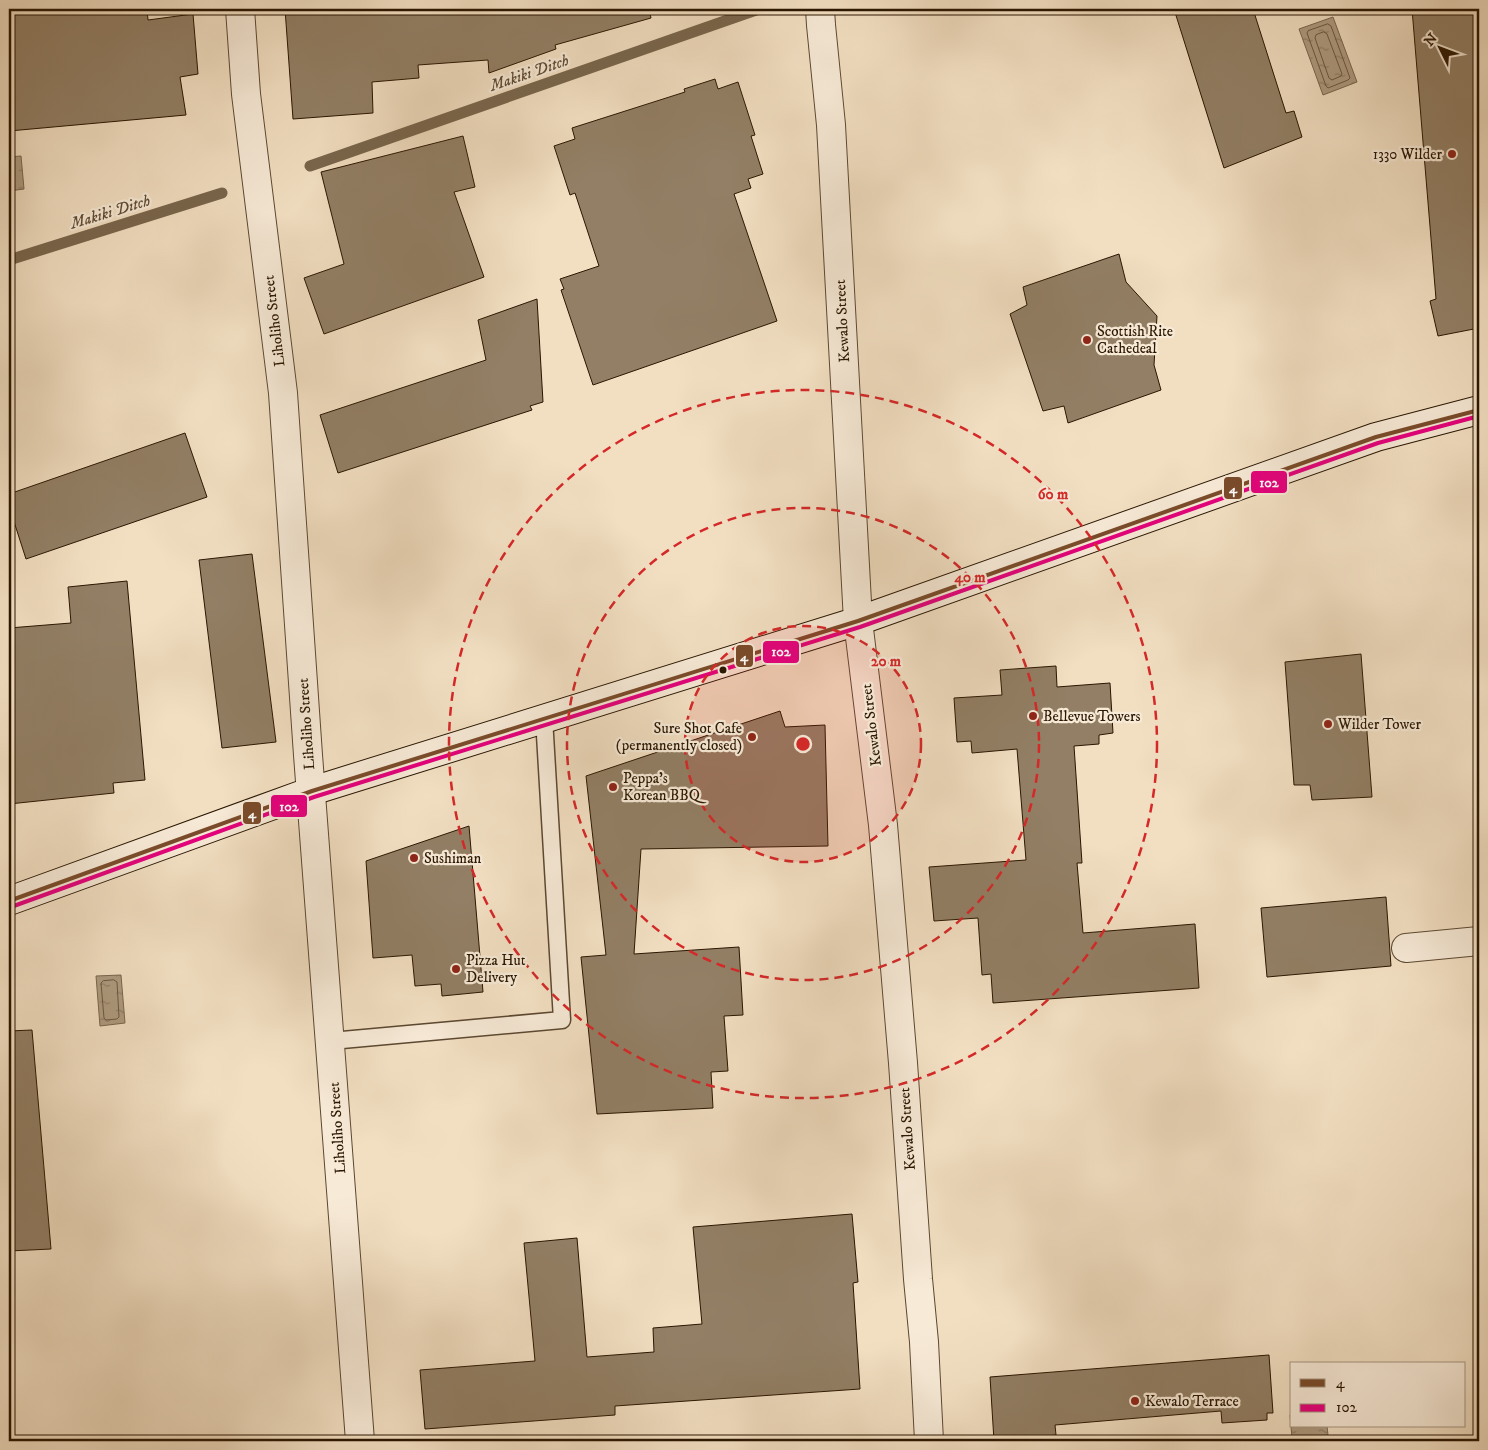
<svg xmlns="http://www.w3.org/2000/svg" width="1488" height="1450" font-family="'IM FELL DW Pica',serif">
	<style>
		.water { fill: url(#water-ripples); stroke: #79664d }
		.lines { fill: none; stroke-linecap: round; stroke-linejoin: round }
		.shore { stroke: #6c5840; stroke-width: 1 }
		.stream { stroke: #79664d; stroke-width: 11 }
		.building { fill: #927f65; stroke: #2a1601 }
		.lane-casing { stroke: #5c4831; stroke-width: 19 }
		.street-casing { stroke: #5c4831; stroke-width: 30 }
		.secondary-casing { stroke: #2a1601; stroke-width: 30 }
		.lane { stroke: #f7ead7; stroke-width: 16 }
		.street { stroke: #f7ead7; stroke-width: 28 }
		.secondary { stroke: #f7ead7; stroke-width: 28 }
		.bus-1-casing { stroke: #f7ead7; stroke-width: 8 }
		.bus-2-casing { stroke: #f7ead7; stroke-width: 8 }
		.bus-1 { stroke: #7a4b2a; stroke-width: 4 }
		.bus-2 { stroke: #e5007d; stroke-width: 4 }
		.ring { fill: none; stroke: #d62828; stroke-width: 2.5; stroke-dasharray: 9 6 }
		.poi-dot { fill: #8f2418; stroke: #f7ead7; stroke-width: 2 }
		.bus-dot { fill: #2a1601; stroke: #f7ead7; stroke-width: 2 }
		.labels { text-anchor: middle; stroke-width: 4.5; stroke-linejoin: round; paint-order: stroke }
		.poi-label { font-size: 15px; fill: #2a1601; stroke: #f7ead7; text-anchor: start }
		.street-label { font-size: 15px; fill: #2a1601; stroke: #f7ead7 }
		.water-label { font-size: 16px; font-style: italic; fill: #5f4b34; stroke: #f7ead7 }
		.centre { fill: #d62828; stroke: #f7ead7; stroke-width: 2.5 }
		.ring-label { font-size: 15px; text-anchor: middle; font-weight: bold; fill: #d62828; stroke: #f7ead7; stroke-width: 4.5; stroke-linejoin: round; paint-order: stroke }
		.line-badge { stroke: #f7ead7; stroke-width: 2 }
		.badge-label { font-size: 14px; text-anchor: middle; font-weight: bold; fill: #fff }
	</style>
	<defs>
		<pattern id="water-ripples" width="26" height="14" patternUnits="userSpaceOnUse" patternTransform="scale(1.25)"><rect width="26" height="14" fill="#ae9b80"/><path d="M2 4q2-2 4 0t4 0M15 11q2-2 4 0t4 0" fill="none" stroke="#8e7d66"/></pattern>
	</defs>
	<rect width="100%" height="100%" fill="#f2dfc2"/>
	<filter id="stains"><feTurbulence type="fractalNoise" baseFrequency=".004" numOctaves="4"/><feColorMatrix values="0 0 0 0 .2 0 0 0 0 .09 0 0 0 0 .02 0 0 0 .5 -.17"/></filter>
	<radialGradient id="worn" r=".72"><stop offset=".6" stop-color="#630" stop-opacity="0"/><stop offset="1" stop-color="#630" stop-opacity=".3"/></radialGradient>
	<g class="water">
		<path d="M1333 17 1357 82 1323 95 1299 29Z"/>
		<path d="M21 156 24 189 9 191V157Z"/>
		<path d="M121 975 125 1023 100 1026 96 976Z"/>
		<path d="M1290 1415H1292V1426H1327L1328 1435 1292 1438Z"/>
	</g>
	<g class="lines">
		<g class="shore">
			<path d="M1328 24 1331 26 1350 78 1348 80 1328 88 1326 86 1307 33 1308 31Z"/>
			<path d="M1324 32 1327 34 1342 74 1341 76 1332 80 1329 78 1315 38 1316 35Z"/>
			<path d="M114 980 117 982 119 1017 117 1019 106 1020 104 1018 101 983 103 981Z"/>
		</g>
		<g class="stream">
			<path d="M310 166 759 9"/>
			<path d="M9 260 222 193"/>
		</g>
	</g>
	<g class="building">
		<path d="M9 9H147L148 20 193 14 198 74 180 77 186 115 9 131Z"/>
		<path d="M285 9H649L651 18 555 45 556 49 489 73 488 60 418 65 419 78 372 82 373 113 293 119Z"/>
		<path d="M1174 9H1253L1286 113 1294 111 1302 137 1224 168Z"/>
		<path d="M1412 9H1479V328L1438 336 1430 301 1436 299Z"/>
		<path d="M715 79 718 89 738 82 755 135 751 136 763 174 748 179 751 188 734 194 777 321 593 385 561 290 564 289 560 279 599 266 575 193 570 195 554 146 575 139 572 128 685 92 684 89Z"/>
		<path d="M463 136 475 187 454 192 484 277 324 334 304 278 344 264 321 172Z"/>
		<path d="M1119 254 1126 282 1157 316 1154 365 1161 390 1068 423 1064 406 1043 411 1010 314 1027 305 1023 287Z"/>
		<path d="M537 299 543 402 530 406 532 410 338 473 320 415 486 360 478 320Z"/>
		<path d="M185 433 207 497 26 559 9 506V494Z"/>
		<path d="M252 554 276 742 222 748 199 560Z"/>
		<path d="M127 581 145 780 113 783 114 793 9 804V628L71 623 68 587Z"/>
		<path d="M1361 654 1372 797 1312 800 1310 785H1294L1285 662Z"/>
		<path d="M1056 666 1057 687 1110 683 1113 733 1099 735V744L1074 746 1082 863H1077L1083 933 1195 924 1199 988 993 1003 991 974 982 975 978 918 934 921 929 867 1026 860 1017 749 972 753 971 741 957 742 954 698 1002 695 1000 670Z"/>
		<path d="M780 711 785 727 825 725 828 846 641 849 634 954 739 947 743 1015 724 1016 728 1071 711 1072 713 1108 597 1114 581 957 606 955 586 776Z"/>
		<path d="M469 826 483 992 442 996 441 984 415 986 412 955 373 958 366 861Z"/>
		<path d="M1386 897 1391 966 1267 977 1261 908Z"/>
		<path d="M32 1030 51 1249 9 1251V1031Z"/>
		<path d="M852 1214 858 1282 853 1283 860 1389 615 1406V1415L425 1429 420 1370 535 1361 524 1243 577 1238 587 1357 654 1352 653 1328 702 1324 693 1227Z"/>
		<path d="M1269 1355 1273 1413H1267V1420L1222 1423 1221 1411 1055 1425 1056 1435 1047 1436V1441H994L990 1377Z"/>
	</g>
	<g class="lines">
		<defs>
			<path id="lane" d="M331 1041 562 1020 544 718"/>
			<g id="street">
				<path d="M240 9 246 94 283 393 308 755 360 1441"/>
				<path d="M820 9 821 25 831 125 858 621 883 825 903 1063 918 1279 924 1342 929 1441"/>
				<path d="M1406 948 1479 941"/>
			</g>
			<path id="secondary" d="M9 901 312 791 858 621 1376 437 1479 410"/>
		</defs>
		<use href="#lane" class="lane-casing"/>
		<use href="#street" class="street-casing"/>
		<use href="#secondary" class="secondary-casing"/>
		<use href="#lane" class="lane"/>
		<use href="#street" class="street"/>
		<use href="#secondary" class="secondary"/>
		<defs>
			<path id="bus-1" d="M9 901 312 791 858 621 1376 437 1479 410"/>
			<path id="bus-2" d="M11 907 314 797 860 627 1378 443 1479 416"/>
		</defs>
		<use href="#bus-1" class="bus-1-casing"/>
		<use href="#bus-2" class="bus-2-casing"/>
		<use href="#bus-1" class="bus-1"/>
		<use href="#bus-2" class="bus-2"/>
	</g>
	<circle cx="803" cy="744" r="118" fill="#d62828" fill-opacity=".12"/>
	<g class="ring">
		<circle cx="803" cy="744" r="118"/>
		<circle cx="803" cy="744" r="236"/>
		<circle cx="803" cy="744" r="354"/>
	</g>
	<g class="poi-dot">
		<circle cx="1452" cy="154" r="5"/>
		<circle cx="1087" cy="340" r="5"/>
		<circle cx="1033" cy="716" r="5"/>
		<circle cx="1328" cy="724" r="5"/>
		<circle cx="752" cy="737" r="5"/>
		<circle cx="613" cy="787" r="5"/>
		<circle cx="414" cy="858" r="5"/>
		<circle cx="456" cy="969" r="5"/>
		<circle cx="1135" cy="1401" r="5"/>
	</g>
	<circle class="bus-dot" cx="723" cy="670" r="4.5"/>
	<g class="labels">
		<g class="poi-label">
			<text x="1442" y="159" text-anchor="end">1330 Wilder</text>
			<text x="1097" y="336">Scottish Rite<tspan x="1097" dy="17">Cathedeal</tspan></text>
			<text x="1043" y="721">Bellevue Towers</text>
			<text x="1338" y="729">Wilder Tower</text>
			<text x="742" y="733" text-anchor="end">Sure Shot Cafe<tspan x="742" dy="17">(permanently closed)</tspan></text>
			<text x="623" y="783">Peppa's<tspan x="623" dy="17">Korean BBQ</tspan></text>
			<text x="424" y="863">Sushiman</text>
			<text x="466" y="965">Pizza Hut<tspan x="466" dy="17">Delivery</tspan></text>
			<text x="1145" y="1406">Kewalo Terrace</text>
		</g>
		<g class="street-label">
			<text transform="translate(274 321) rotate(-97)" y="5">Liholiho Street</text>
			<text transform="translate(842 321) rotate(-93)" y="5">Kewalo Street</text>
			<text transform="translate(306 724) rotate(-94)" y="5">Liholiho Street</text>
			<text transform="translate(871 725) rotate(-97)" y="5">Kewalo Street</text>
			<text transform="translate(337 1128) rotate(-94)" y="5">Liholiho Street</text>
			<text transform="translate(907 1129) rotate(-94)" y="5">Kewalo Street</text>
		</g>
		<g class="water-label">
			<text transform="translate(529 72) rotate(-19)" y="6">Makiki Ditch</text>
			<text transform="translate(110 211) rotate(-17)" y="6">Makiki Ditch</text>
		</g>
	</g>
	<circle cx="803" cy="744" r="8" class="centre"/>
	<g class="ring-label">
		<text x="1053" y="499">60 m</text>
		<text x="970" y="582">40 m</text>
		<text x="886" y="666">20 m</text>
	</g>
	<g class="line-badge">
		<rect x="1250" y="470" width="38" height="24" rx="5" fill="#e5007d"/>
		<rect x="1223" y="476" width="20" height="24" rx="5" fill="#7a4b2a"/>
		<rect x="762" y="640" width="38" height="24" rx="5" fill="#e5007d"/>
		<rect x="735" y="644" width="19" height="24" rx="5" fill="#7a4b2a"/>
		<rect x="270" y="794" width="38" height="24" rx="5" fill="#e5007d"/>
		<rect x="242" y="801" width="20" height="24" rx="5" fill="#7a4b2a"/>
	</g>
	<g class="badge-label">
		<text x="1269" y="487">102</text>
		<text x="1233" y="493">4</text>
		<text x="781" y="656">102</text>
		<text x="744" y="661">4</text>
		<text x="289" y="811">102</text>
		<text x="252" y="818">4</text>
	</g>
	<rect width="1488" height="1450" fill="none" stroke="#f2dfc2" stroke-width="30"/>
	<rect x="10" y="10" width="1468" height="1430" fill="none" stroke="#2a1601" stroke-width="2.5"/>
	<rect x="15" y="15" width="1458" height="1420" fill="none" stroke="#2a1601"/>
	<rect x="1290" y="1362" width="175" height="65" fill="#f7ead7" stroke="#a59581"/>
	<rect x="1300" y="1379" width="25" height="8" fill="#7a4b2a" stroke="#a59581"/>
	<text x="1336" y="1388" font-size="15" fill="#2a1601">4</text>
	<rect x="1300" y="1404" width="25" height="8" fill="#e5007d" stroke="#a59581"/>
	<text x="1336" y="1412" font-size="15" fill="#2a1601">102</text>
	<g transform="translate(1440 48) rotate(312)" stroke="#f7ead7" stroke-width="4" paint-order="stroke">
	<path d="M0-4L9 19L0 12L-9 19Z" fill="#2a1601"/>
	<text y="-8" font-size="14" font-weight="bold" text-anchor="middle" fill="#2a1601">N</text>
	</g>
	<rect width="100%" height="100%" filter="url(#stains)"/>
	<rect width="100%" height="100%" fill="url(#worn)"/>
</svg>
